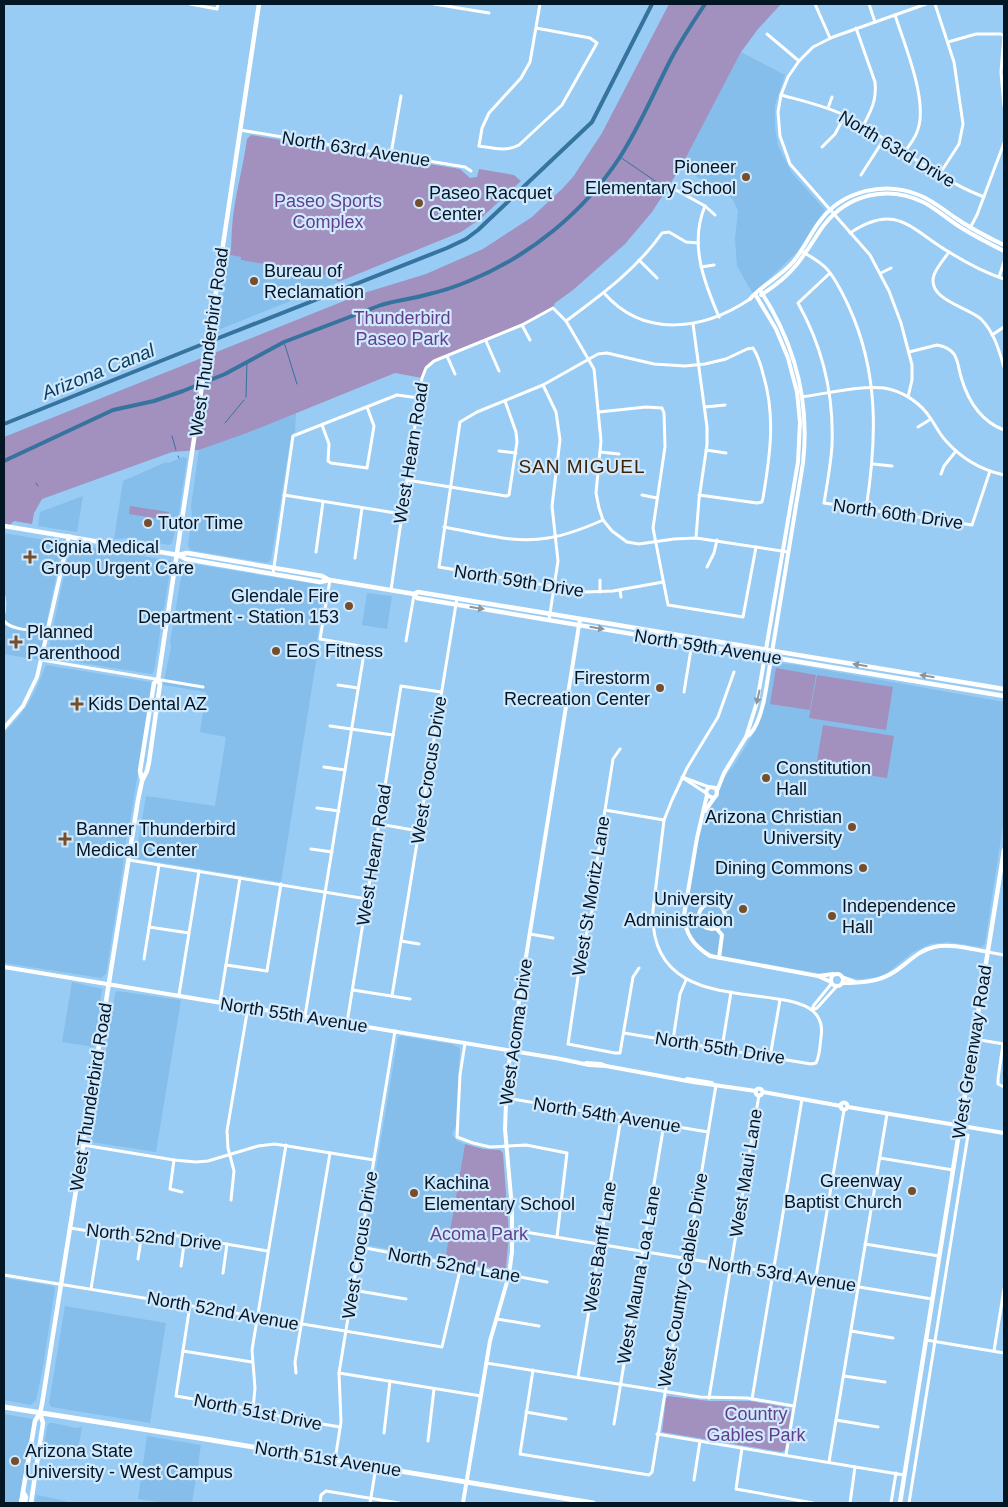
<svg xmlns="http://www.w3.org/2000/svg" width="1008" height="1507" font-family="Helvetica,sans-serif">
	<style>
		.built { fill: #85beea }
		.green { fill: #a290be }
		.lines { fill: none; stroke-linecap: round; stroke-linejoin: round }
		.stream { stroke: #36739f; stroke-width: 1 }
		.canal { stroke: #36739f; stroke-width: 4 }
		.minor { stroke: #fff; stroke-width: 3 }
		.tertiary { stroke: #fff; stroke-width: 4 }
		.secondary { stroke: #fff; stroke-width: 4.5 }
		.primary { stroke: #fff; stroke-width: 5 }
		.oneway { fill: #8e969c }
		.poi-dot { fill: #754f2c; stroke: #d0e9fe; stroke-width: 2 }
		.labels { text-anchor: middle; stroke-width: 4.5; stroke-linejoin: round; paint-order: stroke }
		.street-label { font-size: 18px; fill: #031624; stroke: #d0e9fe }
		.poi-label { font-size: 18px; fill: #031624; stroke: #d0e9fe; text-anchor: start }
		.park-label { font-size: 18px; fill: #613f8b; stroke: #d0e9fe }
		.water-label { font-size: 19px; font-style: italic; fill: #0a3b5a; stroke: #d0e9fe }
		.neighbourhood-label { font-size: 19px; letter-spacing: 1px; fill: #3e2204; stroke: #d0e9fe }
	</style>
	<rect width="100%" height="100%" fill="#98ccf4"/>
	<g class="built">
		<path d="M741 52 785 75 775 105V127L778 146 792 173 825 210 797 252 753 294 737 266 735 239 738 211 733 200 730 197 681 167Z"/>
		<path d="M230 255 241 257V260L336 277 338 282 218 330 225 275Z"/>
		<path d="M296 412 295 432 291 436 271 560 267 563 190 550 188 545 192 514 191 506 199 450 247 433Z"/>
		<path d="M183 457 187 458 179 513 172 543 169 545 130 538 114 539 123 481 166 462 168 463Z"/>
		<path d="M83 496 77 532 38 526 40 512Z"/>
		<path d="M4 533 63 543 39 660 4 654V625L7 604 4 593Z"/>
		<path d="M74 544 171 561V565L154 671 152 674 50 658 47 656 70 547 71 545Z"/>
		<path d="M188 563 321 585 324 588 317 640 319 643 281 882 139 859 136 855 146 796 215 806 226 737 200 732 206 692 163 685 171 647 170 642 183 566Z"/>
		<path d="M367 593 392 596 387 629 362 625Z"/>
		<path d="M777 663 797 665 1004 702V818L985 943 983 946 981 947 948 942 930 944 913 952 887 973 878 977 860 979 846 977 839 972 823 974 716 955 703 949 692 938 689 930 687 914 699 836 710 806 719 796V789L724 778 735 764 758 726 766 702 772 667Z"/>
		<path d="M46 665 150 682 152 684 132 810 124 851 123 867 106 974 101 978 4 963V733L17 719 28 704 37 687Z"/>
		<path d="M72 982 102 989 94 1047 62 1042Z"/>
		<path d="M117 991 181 1000 156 1152 91 1142 115 994Z"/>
		<path d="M401 1036 451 1044 460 1048 456 1125 452 1134 457 1141 465 1144 445 1260 367 1245 364 1241 398 1037Z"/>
		<path d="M4 1278 53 1286 55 1288 43 1367 36 1400 31 1405 4 1400Z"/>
		<path d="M65 1306 166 1323 150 1423 51 1407 49 1403Z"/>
		<path d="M4 1414 33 1419 19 1503H4Z"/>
		<path d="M49 1423H54L75 1428 82 1427 76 1461 42 1455 47 1427Z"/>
		<path d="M147 1436 201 1445 192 1503H166L138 1499Z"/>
		<path d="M36 1495 66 1501V1503H35Z"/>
	</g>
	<g class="green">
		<path d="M669 4H781L758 29 741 52 681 167 652 212 625 244 573 290 555 303 553 308 522 325 430 364 422 378 395 373 247 433 199 450 172 452 42 499 34 513 32 524 14 521 4 530V437L364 293 426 274 483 249 532 217 563 188 573 177 602 133Z"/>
		<path d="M251 135 460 169 470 178 477 177 479 169 514 175 521 181 479 220 461 232 338 282 336 277 241 260V257L230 255C232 246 231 237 232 228 234 198 243 169 247 139Z"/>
		<path d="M130 506 169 512 167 520 129 514Z"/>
		<path d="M776 668 816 675 810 710 770 704Z"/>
		<path d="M817 675 893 687 886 730 809 718Z"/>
		<path d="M823 725 894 736 887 778 816 767Z"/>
		<path d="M465 1144 483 1149 500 1150 503 1153 509 1234 506 1268 503 1270 445 1260Z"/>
		<path d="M668 1396 709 1401H750L790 1408 791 1412 785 1450 782 1452 662 1432 666 1398Z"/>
	</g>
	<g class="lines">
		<g class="stream">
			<path d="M620 157 667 189"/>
			<path d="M284 342 297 384"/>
			<path d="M246 397 247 361"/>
			<path d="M225 423 244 400"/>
			<path d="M172 436 176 450"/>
			<path d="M178 456 179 458"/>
			<path d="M36 483 38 486"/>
		</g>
		<g class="canal">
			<path d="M216 339 447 248 466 239 478 230 592 122 652 4"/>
			<path d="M4 424 203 344"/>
			<path d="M4 461 113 410 154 401 183 391 225 374 284 342 381 305C397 300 413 299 429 294 443 291 457 286 469 281 530 256 584 212 620 157 640 126 654 92 671 59 681 40 693 22 705 4"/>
		</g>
		<g class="minor">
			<path d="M190 4 217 9 218 4"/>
			<path d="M434 4 489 13"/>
			<path d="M815 4 830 38"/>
			<path d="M869 4 875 22"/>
			<path d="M935 4 954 62 963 124 959 144 939 175"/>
			<path d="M895 15C904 43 928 100 918 129 916 138 909 145 904 153"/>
			<path d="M536 28 590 38 597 43 562 105 519 145C506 152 493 148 479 146L482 128 489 113 521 78 530 62 540 4"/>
			<path d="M856 28 875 82C877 100 871 111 863 126"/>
			<path d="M767 34 799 61"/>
			<path d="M948 42 976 34H1001L1004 36 1001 72 1004 106"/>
			<path d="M781 95C803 101 826 106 846 116 894 141 934 178 984 197"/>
			<path d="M828 108 832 97"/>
			<path d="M240 130 465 167 471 171"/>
			<path d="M822 147 835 134 845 115"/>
			<path d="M391 154 401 96"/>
			<path d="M861 175 884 139"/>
			<path d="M676 190 705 206 715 215"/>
			<path d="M705 206C689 244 704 282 719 317"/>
			<path d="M970 228 977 215 1004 143"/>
			<path d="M850 233C897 202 910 229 949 252 965 262 986 273 1004 279"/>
			<path d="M801 251C810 256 819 261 826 268 836 279 843 294 849 307 879 373 877 439 866 509"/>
			<path d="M949 252C944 259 937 267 934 275 926 299 967 307 981 319 994 332 999 350 1004 367"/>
			<path d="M639 260 657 278"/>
			<path d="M701 267 714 265"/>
			<path d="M830 273 798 303C822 346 834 395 832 445 831 464 827 484 824 503L972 525 990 471"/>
			<path d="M881 273 891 268"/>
			<path d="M999 277 1004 262"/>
			<path d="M604 293C644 339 704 330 750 299"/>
			<path d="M566 321C601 295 637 269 662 233L669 232 686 242 698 243"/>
			<path d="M693 324 707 427V445L699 499 696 538"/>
			<path d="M522 325 530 340"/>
			<path d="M992 335 1004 327"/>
			<path d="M486 341 499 371"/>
			<path d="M909 352 937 345C943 346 950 349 954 354 958 360 959 370 961 377 968 401 980 421 1004 430"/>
			<path d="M447 356 455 374"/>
			<path d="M543 385 556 412 560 440 552 506 558 561 549 620"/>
			<path d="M801 397C826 394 860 385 884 388 903 391 921 403 931 419 936 426 939 434 946 441 962 459 981 470 1004 475"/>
			<path d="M908 397 912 380V365L901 323 889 291 870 255 790 164 780 136 778 112 781 95 788 77 799 61 813 47 833 37 926 4"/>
			<path d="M705 407 725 405"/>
			<path d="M599 412 646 407 662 408 664 413 665 447 653 528 668 605 743 617 756 547"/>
			<path d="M322 425 329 444 328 461 331 463 367 468 374 426 367 407"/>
			<path d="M918 427 931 419"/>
			<path d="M706 450 726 453"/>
			<path d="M499 451 516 453"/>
			<path d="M600 452 619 454"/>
			<path d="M873 464 892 466"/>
			<path d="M941 474 944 466 956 451"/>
			<path d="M407 480 506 496 509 495 517 442 516 432 505 401"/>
			<path d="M284 495 402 514"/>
			<path d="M642 495 657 498"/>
			<path d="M444 527C477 533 514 544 548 538 567 535 585 528 603 520"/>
			<path d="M316 552 323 502"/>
			<path d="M355 558 362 508"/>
			<path d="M707 567 714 553 717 540"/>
			<path d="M273 574 293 436 397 395 419 398"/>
			<path d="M600 580V592"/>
			<path d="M663 582 613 591 586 592 439 567 460 422 477 412 543 385 598 354 607 353 654 364 685 366 705 364 726 359 747 349 753 348C758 356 761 365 763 374 776 416 770 456 763 498L762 502 757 503 699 495"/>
			<path d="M391 590 422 378 426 368 434 361 522 325 553 308 566 321 594 369 601 441 596 493 599 508 603 520 612 531 627 542 639 544 674 539 696 538 788 552"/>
			<path d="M620 590 621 597"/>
			<path d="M4 597V612"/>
			<path d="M4 621C12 631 35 630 48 632"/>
			<path d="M406 641 414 595"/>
			<path d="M42 660 203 687"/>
			<path d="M338 685 358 688"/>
			<path d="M684 692 693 637"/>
			<path d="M330 726 393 735"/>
			<path d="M620 749 613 759 595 874 592 911 581 957 568 1044 615 1053H620L633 977 639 968"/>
			<path d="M324 767 345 770"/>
			<path d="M682 777 709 787"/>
			<path d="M683 778 706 793"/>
			<path d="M317 808 339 811"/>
			<path d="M605 810 664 820"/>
			<path d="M379 824 419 831"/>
			<path d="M311 849 332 852"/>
			<path d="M129 860 367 899"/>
			<path d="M149 927 189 933"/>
			<path d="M530 934 553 938"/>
			<path d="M401 941 419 944"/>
			<path d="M988 952 1004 955"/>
			<path d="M144 959 159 865"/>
			<path d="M226 965 267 971 281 884"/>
			<path d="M353 990 410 999"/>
			<path d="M179 995 199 871"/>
			<path d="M392 996 457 598"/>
			<path d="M220 1002 240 878"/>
			<path d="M812 1009 814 1005 832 983"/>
			<path d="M812 1010 817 1008 837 986"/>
			<path d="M305 1016 365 647 320 639 330 580"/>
			<path d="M347 1023 401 686 441 692"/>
			<path d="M624 1033 811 1064 816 1063C820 1055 820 1045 821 1037 833 962 647 1039 653 910L664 820 672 800 687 768 718 717 734 672"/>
			<path d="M974 1039 1004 1044"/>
			<path d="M673 1040 680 994 686 980"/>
			<path d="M465 1043 460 1075 457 1137 473 1143 490 1147 526 1145 567 1153 557 1237"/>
			<path d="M1003 1044 998 1079V1084L1004 1087"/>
			<path d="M722 1048 731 992"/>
			<path d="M770 1057 780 1000"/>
			<path d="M506 1098 708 1132"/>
			<path d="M83 1145 174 1160 196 1162 208 1161 258 1146 275 1144 374 1160"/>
			<path d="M880 1158 953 1170"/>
			<path d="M174 1160 170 1189 182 1192"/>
			<path d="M231 1200 234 1171 228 1148 227 1131 248 1007"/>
			<path d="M70 1228 141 1239 172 1235 268 1251"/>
			<path d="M513 1230 932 1299"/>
			<path d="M865 1244 939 1256"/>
			<path d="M360 1247 547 1282"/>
			<path d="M138 1259 141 1239"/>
			<path d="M181 1266 185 1237"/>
			<path d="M223 1273 227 1244"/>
			<path d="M4 1275 442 1347 461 1266"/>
			<path d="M91 1289 100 1233"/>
			<path d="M353 1290 406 1299"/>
			<path d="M190 1305 176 1396 258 1410 286 1418 340 1427"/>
			<path d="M497 1319 539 1326"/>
			<path d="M851 1331 893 1338"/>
			<path d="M926 1340 1004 1353"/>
			<path d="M183 1351 252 1362"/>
			<path d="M994 1351 1004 1289"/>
			<path d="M486 1363 700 1397 747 1398 794 1406"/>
			<path d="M533 1370 520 1454 649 1475 652 1472 716 1085"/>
			<path d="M296 1373 295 1362 330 1153"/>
			<path d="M339 1373 481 1396"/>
			<path d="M844 1376 885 1382"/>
			<path d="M578 1377 621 1118"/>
			<path d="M709 1398 759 1095"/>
			<path d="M752 1399 802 1099"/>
			<path d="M253 1409 255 1388 252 1350 286 1145"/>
			<path d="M526 1412 566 1419"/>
			<path d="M836 1420 878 1427"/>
			<path d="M614 1424 664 1124"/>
			<path d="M384 1433 390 1381"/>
			<path d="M657 1434 904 1475"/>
			<path d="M428 1441 434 1389"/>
			<path d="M742 1448 736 1489 813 1503"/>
			<path d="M786 1455 844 1110"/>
			<path d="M335 1460 341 1422 339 1373 395 1031"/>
			<path d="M829 1462 887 1114"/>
			<path d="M694 1480 700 1441"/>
			<path d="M320 1503 321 1495 326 1491 399 1503"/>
			<path d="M370 1503 376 1467"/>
			<path d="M850 1503 855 1467"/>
			<path d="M891 1503 896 1473"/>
			<path d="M909 1503 968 1135"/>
		</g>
		<g class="tertiary">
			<path d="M761 295C779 283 794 271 805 253 812 244 817 234 824 225 848 194 888 185 923 202 935 208 946 218 957 225 972 235 988 243 1004 251"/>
			<path d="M750 299C762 285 780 277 793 262 804 249 810 234 820 221 843 190 885 181 919 195 932 200 943 209 954 217 970 228 987 237 1004 245"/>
			<path d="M4 728 23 706 37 677 69 536"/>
			<path d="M746 737C758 731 764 702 766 689L803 463C810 401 794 342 760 290"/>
			<path d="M717 791 724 773 746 737 757 702 798 462 800 422 797 392 788 358 776 329 755 294"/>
			<path d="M707 795 697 838 684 915C685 934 694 946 710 956L818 976 831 982"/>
			<path d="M705 811 717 794 716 788 709 787 706 791 707 795 713 798"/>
			<path d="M687 898 698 900 703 906"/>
			<circle cx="712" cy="916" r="13"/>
			<path d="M717 929 722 935 719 958"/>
			<path d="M4 967 561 1059 589 1065 606 1066 693 1082 756 1091"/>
			<circle cx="837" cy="980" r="6"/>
			<path d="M818 976 833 974"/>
			<path d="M842 977 855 982"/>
			<path d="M842 983C860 983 879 982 894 972 908 963 917 951 934 947 951 943 971 949 988 952"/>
			<path d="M586 1063 601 1064 606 1066"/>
			<path d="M687 1079 712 1083"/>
			<circle cx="759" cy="1092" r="3.5"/>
			<path d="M763 1092 841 1106"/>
			<circle cx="844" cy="1106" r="3.5"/>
			<path d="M848 1107 1004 1133"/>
			<path d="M463 1503 490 1341 509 1275 512 1252V1208L505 1129 507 1076 580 619"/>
		</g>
		<g class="secondary">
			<path d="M4 526 178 555 187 553 322 576 329 580"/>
			<path d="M178 555 186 559 320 582 330 580 414 594 418 592 1004 689"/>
			<path d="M414 594 417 598 1004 696"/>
			<path d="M142 780 140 771 154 683 158 680 259 4"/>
			<path d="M23 1492 26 1497 25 1503"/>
			<path d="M21 1503 35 1421 40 1413"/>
			<path d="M31 1503 43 1423 40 1413 42 1404 138 800 142 781 147 771 149 762 160 684 158 680"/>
			<path d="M900 1503 1004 850"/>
		</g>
		<path class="primary" d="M4 1407 205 1439 593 1503"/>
	</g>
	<defs><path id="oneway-solid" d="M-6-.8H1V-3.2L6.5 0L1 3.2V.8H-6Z" transform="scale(1.25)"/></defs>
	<g class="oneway">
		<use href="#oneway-solid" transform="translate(477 608) rotate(9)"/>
		<use href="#oneway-solid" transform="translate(597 628) rotate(9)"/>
		<use href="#oneway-solid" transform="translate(860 665) rotate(-171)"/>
		<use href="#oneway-solid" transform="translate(927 676) rotate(-171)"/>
		<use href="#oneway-solid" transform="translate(758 697) rotate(103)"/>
	</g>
	<g class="poi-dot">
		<circle cx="746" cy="177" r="5"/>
		<circle cx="419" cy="203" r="5"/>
		<circle cx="254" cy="281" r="5"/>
		<circle cx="148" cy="523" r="5"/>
		<path d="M27.5 549.5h5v5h5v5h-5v5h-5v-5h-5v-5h5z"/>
		<circle cx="349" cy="606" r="5"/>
		<path d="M13.5 634.5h5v5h5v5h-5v5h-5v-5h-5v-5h5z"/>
		<circle cx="276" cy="651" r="5"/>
		<circle cx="660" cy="688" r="5"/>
		<path d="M74.5 696.5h5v5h5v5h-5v5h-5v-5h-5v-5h5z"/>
		<circle cx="766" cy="778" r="5"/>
		<circle cx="852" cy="827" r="5"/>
		<path d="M62.5 831.5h5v5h5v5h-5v5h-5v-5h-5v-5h5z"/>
		<circle cx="863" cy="868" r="5"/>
		<circle cx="743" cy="909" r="5"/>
		<circle cx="832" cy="916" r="5"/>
		<circle cx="912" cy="1191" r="5"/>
		<circle cx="414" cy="1193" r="5"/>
		<circle cx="15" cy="1461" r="5"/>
	</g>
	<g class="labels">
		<g class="street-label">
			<text transform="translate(356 149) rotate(9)" y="6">North 63rd Avenue</text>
			<text transform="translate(897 149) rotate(31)" y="6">North 63rd Drive</text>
			<text transform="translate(209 342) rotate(-82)" y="6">West Thunderbird Road</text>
			<text transform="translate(411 453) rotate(-81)" y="6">West Hearn Road</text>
			<text transform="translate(898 514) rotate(8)" y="6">North 60th Drive</text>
			<text transform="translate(519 581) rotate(9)" y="6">North 59th Drive</text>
			<text transform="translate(708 647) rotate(9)" y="6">North 59th Avenue</text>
			<text transform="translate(429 770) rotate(-81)" y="6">West Crocus Drive</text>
			<text transform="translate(374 855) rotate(-81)" y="6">West Hearn Road</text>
			<text transform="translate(591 896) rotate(-81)" y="6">West St Moritz Lane</text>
			<text transform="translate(294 1015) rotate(9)" y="6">North 55th Avenue</text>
			<text transform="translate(516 1032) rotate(-82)" y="6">West Acoma Drive</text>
			<text transform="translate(720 1048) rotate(9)" y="6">North 55th Drive</text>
			<text transform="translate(972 1052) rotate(-81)" y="6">West Greenway Road</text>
			<text transform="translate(91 1097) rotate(-81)" y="6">West Thunderbird Road</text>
			<text transform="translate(607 1115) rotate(9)" y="6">North 54th Avenue</text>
			<text transform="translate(746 1173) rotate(-81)" y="6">West Maui Lane</text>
			<text transform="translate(154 1237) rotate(6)" y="6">North 52nd Drive</text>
			<text transform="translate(360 1245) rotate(-81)" y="6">West Crocus Drive</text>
			<text transform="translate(600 1247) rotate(-81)" y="6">West Banff Lane</text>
			<text transform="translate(454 1265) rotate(10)" y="6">North 52nd Lane</text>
			<text transform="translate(782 1274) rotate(9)" y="6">North 53rd Avenue</text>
			<text transform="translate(639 1275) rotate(-80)" y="6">West Mauna Loa Lane</text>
			<text transform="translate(683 1280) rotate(-80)" y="6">West Country Gables Drive</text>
			<text transform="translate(223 1311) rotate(10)" y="6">North 52nd Avenue</text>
			<text transform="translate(258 1412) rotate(11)" y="6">North 51st Drive</text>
			<text transform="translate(328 1459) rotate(9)" y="6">North 51st Avenue</text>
		</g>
		<g class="poi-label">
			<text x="736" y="173" text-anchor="end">Pioneer<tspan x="736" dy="21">Elementary School</tspan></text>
			<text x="429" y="199">Paseo Racquet<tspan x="429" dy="21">Center</tspan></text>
			<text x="264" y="277">Bureau of<tspan x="264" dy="21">Reclamation</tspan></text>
			<text x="158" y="529">Tutor Time</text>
			<text x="41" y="553">Cignia Medical<tspan x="41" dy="21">Group Urgent Care</tspan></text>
			<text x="339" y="602" text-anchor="end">Glendale Fire<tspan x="339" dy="21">Department - Station 153</tspan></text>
			<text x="27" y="638">Planned<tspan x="27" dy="21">Parenthood</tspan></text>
			<text x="286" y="657">EoS Fitness</text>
			<text x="650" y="684" text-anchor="end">Firestorm<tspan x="650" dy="21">Recreation Center</tspan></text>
			<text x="88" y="710">Kids Dental AZ</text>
			<text x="776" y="774">Constitution<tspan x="776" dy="21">Hall</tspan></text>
			<text x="842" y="823" text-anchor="end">Arizona Christian<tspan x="842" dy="21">University</tspan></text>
			<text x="76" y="835">Banner Thunderbird<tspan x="76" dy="21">Medical Center</tspan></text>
			<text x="853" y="874" text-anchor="end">Dining Commons</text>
			<text x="733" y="905" text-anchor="end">University<tspan x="733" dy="21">Administraion</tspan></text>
			<text x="842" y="912">Independence<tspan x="842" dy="21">Hall</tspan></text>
			<text x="902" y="1187" text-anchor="end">Greenway<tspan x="902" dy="21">Baptist Church</tspan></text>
			<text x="424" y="1189">Kachina<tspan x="424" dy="21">Elementary School</tspan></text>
			<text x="25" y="1457">Arizona State<tspan x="25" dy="21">University - West Campus</tspan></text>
		</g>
		<g class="park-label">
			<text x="328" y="207">Paseo Sports<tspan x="328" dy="21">Complex</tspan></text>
			<text x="402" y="324">Thunderbird<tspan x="402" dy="21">Paseo Park</tspan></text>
			<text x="479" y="1240">Acoma Park</text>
			<text x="756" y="1420">Country<tspan x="756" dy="21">Gables Park</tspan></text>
		</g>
		<g class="water-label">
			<text transform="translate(98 371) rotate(-22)" y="7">Arizona Canal</text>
		</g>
		<g class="neighbourhood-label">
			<text x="582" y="473">SAN MIGUEL</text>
		</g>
	</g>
	<rect width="1008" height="1507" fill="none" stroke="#031624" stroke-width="10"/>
</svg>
